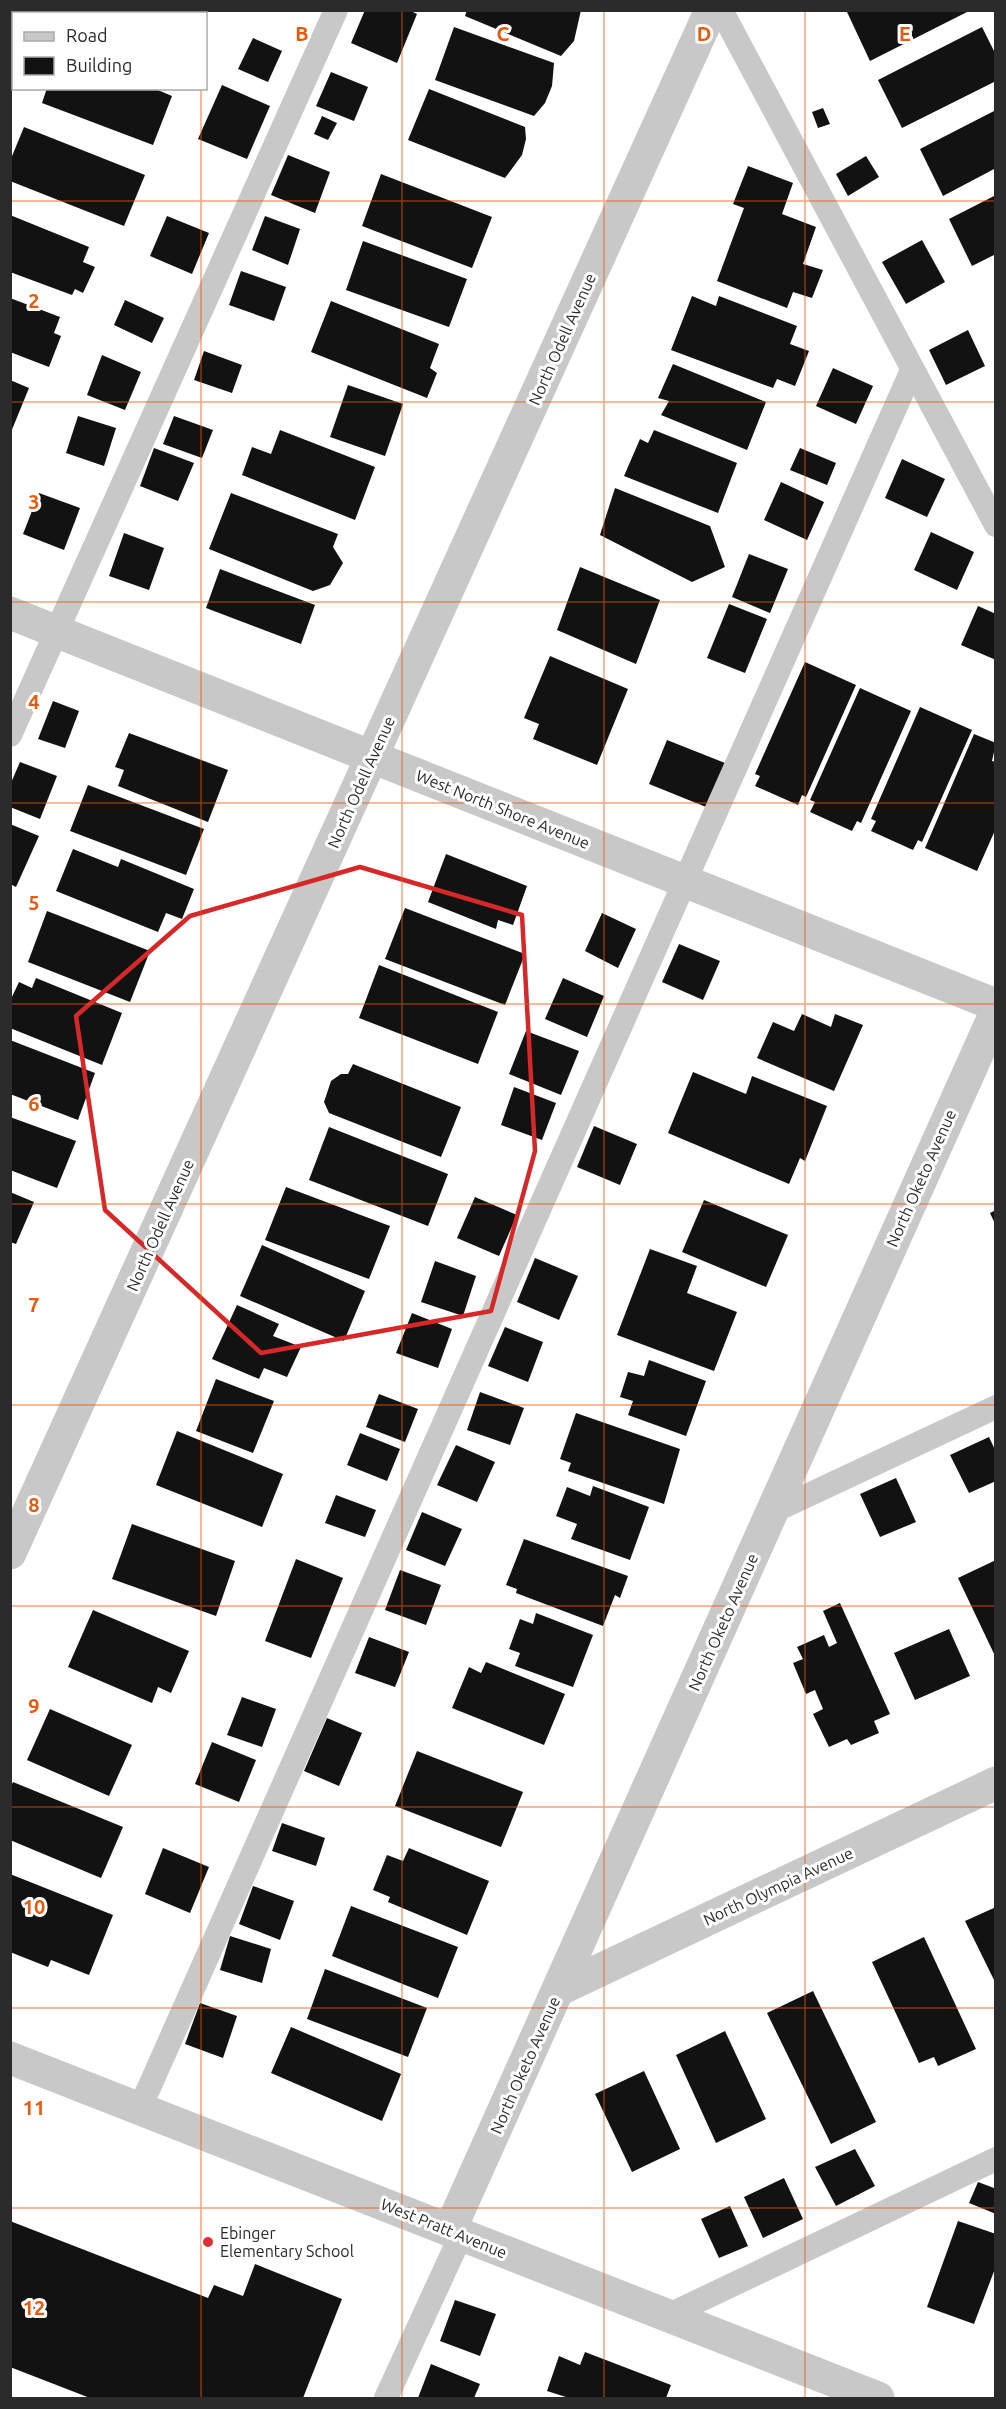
<svg xmlns="http://www.w3.org/2000/svg" width="1006" height="2409" font-family="Ubuntu,sans-serif">
	<style>
		.building { fill: #121212 }
		.lines { fill: none; stroke-linecap: round; stroke-linejoin: round }
		.lane { stroke: #c8c8c8; stroke-width: 24 }
		.street { stroke: #c8c8c8; stroke-width: 33 }
		.marked { fill: none; stroke: #d62828; stroke-width: 4.5; stroke-linejoin: round }
		.grid { fill: none; stroke: #e8590c; stroke-width: 1.5; stroke-opacity: 0.55 }
		.poi-dot { fill: #df3037; stroke: #fff; stroke-width: 2 }
		.labels { text-anchor: middle; stroke-width: 6; stroke-linejoin: round; paint-order: stroke }
		.street-label { font-size: 16px; fill: #2b2b2b; stroke: #fff }
		.poi-label { font-size: 16px; fill: #2b2b2b; stroke: #fff; text-anchor: start }
		.grid-label { font-size: 20px; text-anchor: middle; font-weight: bold; fill: #e8590c; stroke: #fff; stroke-width: 6; stroke-linejoin: round; paint-order: stroke }
	</style>
	<rect width="100%" height="100%" fill="#fff"/>
	<g class="building">
		<path d="M108 10H163L162 14H115Z"/>
		<path d="M365 10H409L417 14 397 63 351 43Z"/>
		<path d="M467 10H581L574 41 561 56 465 16Z"/>
		<path d="M849 10H971L870 61 847 12Z"/>
		<path d="M454 27 554 63 552 86 545 103 534 116 435 80Z"/>
		<path d="M982 27 996 55V81L902 128 878 80Z"/>
		<path d="M253 38 282 51 268 82 238 69Z"/>
		<path d="M331 72 368 87 354 121 316 106Z"/>
		<path d="M222 85 270 106 247 159 198 139Z"/>
		<path d="M47 88H153L172 96 153 145 42 103Z"/>
		<path d="M429 89 525 127 526 139 522 155 505 178 408 140Z"/>
		<path d="M823 108 830 124 818 128 812 112Z"/>
		<path d="M996 110V168L943 196 920 149Z"/>
		<path d="M322 116 337 123 328 140 314 134Z"/>
		<path d="M24 127 145 175 124 226 10 181V161Z"/>
		<path d="M288 155 330 172 315 213 271 195Z"/>
		<path d="M866 156 879 177 848 196 836 174Z"/>
		<path d="M748 166 793 183 782 214 816 227 803 264 823 270 812 298 793 292 787 308 717 281 744 208 733 204Z"/>
		<path d="M381 174 492 217 472 268 362 226Z"/>
		<path d="M996 195V254L972 266 949 219Z"/>
		<path d="M10 215 89 247 83 262 95 267 83 293 75 289 72 295 10 272Z"/>
		<path d="M167 216 209 233 192 274 150 256Z"/>
		<path d="M265 216 300 229 288 265 252 250Z"/>
		<path d="M922 240 945 282 906 304 882 262Z"/>
		<path d="M363 241 467 279 449 327 346 290Z"/>
		<path d="M241 271 286 287 274 321 229 305Z"/>
		<path d="M692 296 716 306 719 296 797 326 790 344 809 351 795 386 777 379 773 388 671 350Z"/>
		<path d="M10 298 60 317 54 333 61 336 49 367 10 352Z"/>
		<path d="M125 300 164 318 152 343 114 325Z"/>
		<path d="M331 301 439 344 430 368 437 373 427 398 311 352Z"/>
		<path d="M968 330 985 366 946 385 929 350Z"/>
		<path d="M204 351 242 365 232 393 194 380Z"/>
		<path d="M102 355 141 372 125 410 87 395Z"/>
		<path d="M673 364 766 402 747 450 661 415 669 401 658 398Z"/>
		<path d="M833 368 873 386 856 424 816 406Z"/>
		<path d="M10 380 29 388 11 432H10Z"/>
		<path d="M348 385 403 404 385 456 330 437Z"/>
		<path d="M78 416 116 428 104 466 66 453Z"/>
		<path d="M174 416 213 430 202 458 163 444Z"/>
		<path d="M280 430 375 467 355 520 242 475 252 447 271 454Z"/>
		<path d="M654 430 737 463 718 513 624 476 640 439 648 443Z"/>
		<path d="M154 448 194 463 178 501 140 486Z"/>
		<path d="M800 448 836 463 827 485 790 470Z"/>
		<path d="M902 459 945 479 927 517 885 498Z"/>
		<path d="M781 482 824 502 807 540 764 520Z"/>
		<path d="M615 488 710 526 725 567 692 582 600 535Z"/>
		<path d="M39 493 80 508 64 550 23 534Z"/>
		<path d="M231 493 338 534 333 547 343 563 330 585 313 591 209 549Z"/>
		<path d="M931 532 974 552 957 590 914 570Z"/>
		<path d="M124 533 164 548 149 590 109 576Z"/>
		<path d="M749 554 788 569 770 613 732 597Z"/>
		<path d="M580 567 660 600 636 664 557 630Z"/>
		<path d="M220 569 315 605 301 644 206 608Z"/>
		<path d="M729 604 767 619 745 673 707 658Z"/>
		<path d="M978 606 996 614V660L961 645Z"/>
		<path d="M550 656 628 689 597 765 533 739 539 724 524 718Z"/>
		<path d="M805 662 856 685 806 797 802 795 798 805 755 786 760 776 755 774Z"/>
		<path d="M860 688 911 711 861 823 857 821 852 831 810 812 815 802 810 800Z"/>
		<path d="M53 701 79 711 65 748 38 739Z"/>
		<path d="M920 707 972 730 922 842 918 840 913 850 871 831 876 821 871 819Z"/>
		<path d="M129 733 228 770 208 822 118 786 124 770 115 767Z"/>
		<path d="M974 734 996 743 992 761 996 762V828L977 871 925 848Z"/>
		<path d="M667 740 725 763 706 807 649 784Z"/>
		<path d="M20 762 57 776 40 819 10 807V785Z"/>
		<path d="M88 785 204 829 186 875 70 831Z"/>
		<path d="M10 824 39 836 16 887 10 884Z"/>
		<path d="M73 849 118 867 121 859 194 889 182 919 166 913 158 932 56 891Z"/>
		<path d="M446 854 527 886 513 925 498 920 496 929 428 902Z"/>
		<path d="M405 908 525 954 505 1005 385 959Z"/>
		<path d="M47 911 150 951 130 1002 28 962Z"/>
		<path d="M602 913 636 929 618 968 585 951Z"/>
		<path d="M679 944 720 961 703 1000 662 982Z"/>
		<path d="M379 965 498 1012 478 1064 359 1018Z"/>
		<path d="M36 978 122 1013 102 1065 10 1028V1001L19 982 32 988Z"/>
		<path d="M563 978 604 996 587 1037 545 1019Z"/>
		<path d="M802 1014 831 1027 835 1014 863 1025 834 1091 757 1058 773 1022 794 1031Z"/>
		<path d="M526 1031 579 1051 561 1095 509 1074Z"/>
		<path d="M10 1040 95 1073 78 1120 10 1094Z"/>
		<path d="M353 1064 461 1107 441 1157 329 1113 324 1102 331 1081 341 1074H348Z"/>
		<path d="M693 1072 746 1094 752 1076 827 1106 805 1161 800 1158 789 1184 668 1133Z"/>
		<path d="M514 1087 556 1103 542 1140 501 1125Z"/>
		<path d="M10 1117 76 1141 57 1188 10 1170Z"/>
		<path d="M594 1126 637 1144 620 1185 577 1167Z"/>
		<path d="M329 1127 448 1174 428 1226 309 1180Z"/>
		<path d="M286 1187 390 1226 369 1279 265 1240Z"/>
		<path d="M10 1192 34 1202 16 1244 10 1242Z"/>
		<path d="M475 1197 517 1215 499 1256 457 1238Z"/>
		<path d="M704 1200 788 1235 766 1287 682 1252Z"/>
		<path d="M996 1210V1226L990 1213Z"/>
		<path d="M262 1245 365 1291 344 1341 240 1296Z"/>
		<path d="M650 1249 697 1266 687 1293 737 1312 714 1371 617 1335Z"/>
		<path d="M535 1258 578 1276 559 1320 517 1302Z"/>
		<path d="M435 1261 476 1276 463 1316 421 1302Z"/>
		<path d="M237 1305 279 1324 273 1336 301 1347 287 1377 264 1368 259 1379 212 1359Z"/>
		<path d="M412 1313 452 1329 438 1368 396 1353Z"/>
		<path d="M505 1327 543 1342 528 1382 488 1366Z"/>
		<path d="M649 1360 706 1381 686 1436 628 1415 633 1401 620 1397 628 1372 644 1376Z"/>
		<path d="M216 1379 274 1401 253 1453 196 1431Z"/>
		<path d="M480 1392 524 1408 510 1445 467 1430Z"/>
		<path d="M379 1394 418 1409 405 1442 366 1427Z"/>
		<path d="M576 1413 680 1449 664 1504 568 1471 571 1463 560 1459Z"/>
		<path d="M177 1431 283 1474 262 1527 156 1485Z"/>
		<path d="M360 1433 400 1449 387 1481 347 1465Z"/>
		<path d="M989 1437 996 1452V1481L969 1493 950 1455Z"/>
		<path d="M456 1445 495 1462 477 1502 437 1485Z"/>
		<path d="M896 1478 916 1522 880 1537 860 1494Z"/>
		<path d="M593 1486 649 1507 630 1560 571 1539 577 1524 556 1516 567 1487 590 1496Z"/>
		<path d="M336 1495 376 1510 365 1537 325 1523Z"/>
		<path d="M422 1512 462 1529 445 1566 406 1550Z"/>
		<path d="M132 1524 235 1561 216 1616 112 1579Z"/>
		<path d="M524 1539 628 1576 620 1598 615 1595 603 1626 516 1593 517 1589 506 1585Z"/>
		<path d="M296 1559 343 1578 311 1658 265 1641Z"/>
		<path d="M996 1560V1658L958 1578Z"/>
		<path d="M400 1570 441 1585 426 1625 385 1610Z"/>
		<path d="M840 1603 890 1714 874 1721 879 1733 851 1745 847 1739 829 1747 813 1714 823 1709 815 1690 806 1694 793 1663 803 1659 797 1647 824 1635 829 1647 837 1643 823 1611Z"/>
		<path d="M93 1610 189 1651 171 1693 158 1687 152 1703 68 1667Z"/>
		<path d="M536 1613 593 1635 573 1687 515 1666 520 1653 509 1649 520 1619 533 1624Z"/>
		<path d="M949 1629 970 1676 915 1700 894 1653Z"/>
		<path d="M369 1637 409 1652 395 1687 355 1673Z"/>
		<path d="M486 1662 565 1694 544 1745 452 1708 469 1667 481 1673Z"/>
		<path d="M242 1697 276 1709 262 1747 227 1735Z"/>
		<path d="M50 1709 132 1745 109 1796 27 1760Z"/>
		<path d="M327 1718 362 1733 339 1786 304 1771Z"/>
		<path d="M212 1742 256 1760 239 1802 195 1784Z"/>
		<path d="M417 1751 523 1792 501 1847 395 1806Z"/>
		<path d="M13 1782 123 1827 101 1878 10 1840V1788Z"/>
		<path d="M282 1823 325 1838 316 1866 272 1851Z"/>
		<path d="M163 1848 209 1867 190 1913 145 1894Z"/>
		<path d="M409 1848 489 1881 467 1935 388 1902 390 1897 373 1890 387 1855 403 1861Z"/>
		<path d="M10 1874 113 1915 89 1975 51 1960 48 1967 10 1952Z"/>
		<path d="M253 1886 294 1901 280 1940 239 1924Z"/>
		<path d="M351 1906 458 1947 438 1998 332 1956Z"/>
		<path d="M996 1907V1984L965 1921Z"/>
		<path d="M230 1936 271 1949 262 1983 220 1970Z"/>
		<path d="M924 1937 976 2049 938 2066 934 2057 919 2063 872 1962Z"/>
		<path d="M325 1969 427 2008 408 2057 307 2019Z"/>
		<path d="M813 1991 876 2122 831 2144 767 2013Z"/>
		<path d="M200 2003 237 2016 223 2058 185 2044Z"/>
		<path d="M291 2027 401 2074 382 2121 271 2073Z"/>
		<path d="M725 2031 766 2119 716 2143 676 2055Z"/>
		<path d="M644 2071 680 2149 632 2172 595 2094Z"/>
		<path d="M855 2149 875 2186 836 2206 815 2167Z"/>
		<path d="M784 2178 803 2219 763 2238 744 2197Z"/>
		<path d="M978 2182 994 2188 996 2214 969 2203Z"/>
		<path d="M730 2206 748 2246 719 2258 701 2219Z"/>
		<path d="M10 2221 208 2298 214 2285 243 2296 255 2264 342 2299 303 2398H90L10 2367Z"/>
		<path d="M958 2221 996 2234V2266L974 2324 927 2307Z"/>
		<path d="M455 2300 496 2314 480 2356 440 2341Z"/>
		<path d="M585 2352 671 2385 666 2398H569L547 2391 559 2356 580 2365Z"/>
		<path d="M431 2364 480 2384 474 2398H418Z"/>
	</g>
	<g class="lines">
		<g class="lane">
			<path d="M721 10 996 525"/>
			<path d="M10 735 336 10"/>
			<path d="M772 1512 996 1407"/>
			<path d="M140 2108 912 370"/>
			<path d="M667 2316 996 2159"/>
			<path d="M386 2398 461 2235"/>
		</g>
		<g class="street">
			<path d="M10 613 996 1005"/>
			<path d="M10 1553 711 10"/>
			<path d="M560 1989 996 1783"/>
			<path d="M10 2058 878 2398"/>
			<path d="M450 2230 996 1012"/>
		</g>
	</g>
	<path class="marked" d="M360 867 522 915 535 1151 491 1311 261 1353 105 1210 76 1016 190 916Z"/>
	<path class="grid" d="M201 10V14M402 10V2398M604 10V2398M805 10V2398M201 88V2398M10 201H996M10 402H996M10 602H996M10 803H996M10 1004H996M10 1204H996M10 1405H996M10 1606H996M10 1807H996M10 2008H996M10 2208H996"/>
	<circle class="poi-dot" cx="208" cy="2242" r="6"/>
	<g class="labels">
		<g class="street-label">
			<text transform="translate(562 339) rotate(-66)" y="6">North Odell Avenue</text>
			<text transform="translate(361 782) rotate(-66)" y="6">North Odell Avenue</text>
			<text transform="translate(503 809) rotate(22)" y="6">West North Shore Avenue</text>
			<text transform="translate(921 1178) rotate(-66)" y="6">North Oketo Avenue</text>
			<text transform="translate(160 1225) rotate(-66)" y="6">North Odell Avenue</text>
			<text transform="translate(723 1622) rotate(-66)" y="6">North Oketo Avenue</text>
			<text transform="translate(778 1886) rotate(-25)" y="6">North Olympia Avenue</text>
			<text transform="translate(525 2065) rotate(-66)" y="6">North Oketo Avenue</text>
			<text transform="translate(444 2228) rotate(22)" y="6">West Pratt Avenue</text>
		</g>
		<g class="poi-label">
			<text x="220" y="2239">Ebinger<tspan x="220" dy="18">Elementary School</tspan></text>
		</g>
	</g>
	<g class="grid-label">
		<text x="302" y="41">B</text>
		<text x="503" y="41">C</text>
		<text x="704" y="41">D</text>
		<text x="905" y="41">E</text>
		<text x="34" y="308">2</text>
		<text x="34" y="509">3</text>
		<text x="34" y="709">4</text>
		<text x="34" y="910">5</text>
		<text x="34" y="1111">6</text>
		<text x="34" y="1312">7</text>
		<text x="34" y="1512">8</text>
		<text x="34" y="1713">9</text>
		<text x="34" y="1914">10</text>
		<text x="34" y="2115">11</text>
		<text x="34" y="2315">12</text>
	</g>
	<rect width="1006" height="2409" fill="none" stroke="#2b2b2b" stroke-width="24"/>
	<rect x="12" y="12" width="195" height="78" fill="#ffffff" stroke="#aaaaaa" stroke-width="1.5"/>
	<rect x="24" y="32" width="30" height="9" fill="#c8c8c8" stroke="#aaaaaa" stroke-width="1.5"/>
	<text x="66" y="42" font-size="18" fill="#2b2b2b">Road</text>
	<rect x="24" y="57" width="30" height="18" fill="#121212" stroke="#aaaaaa" stroke-width="1.5"/>
	<text x="66" y="72" font-size="18" fill="#2b2b2b">Building</text>
</svg>
